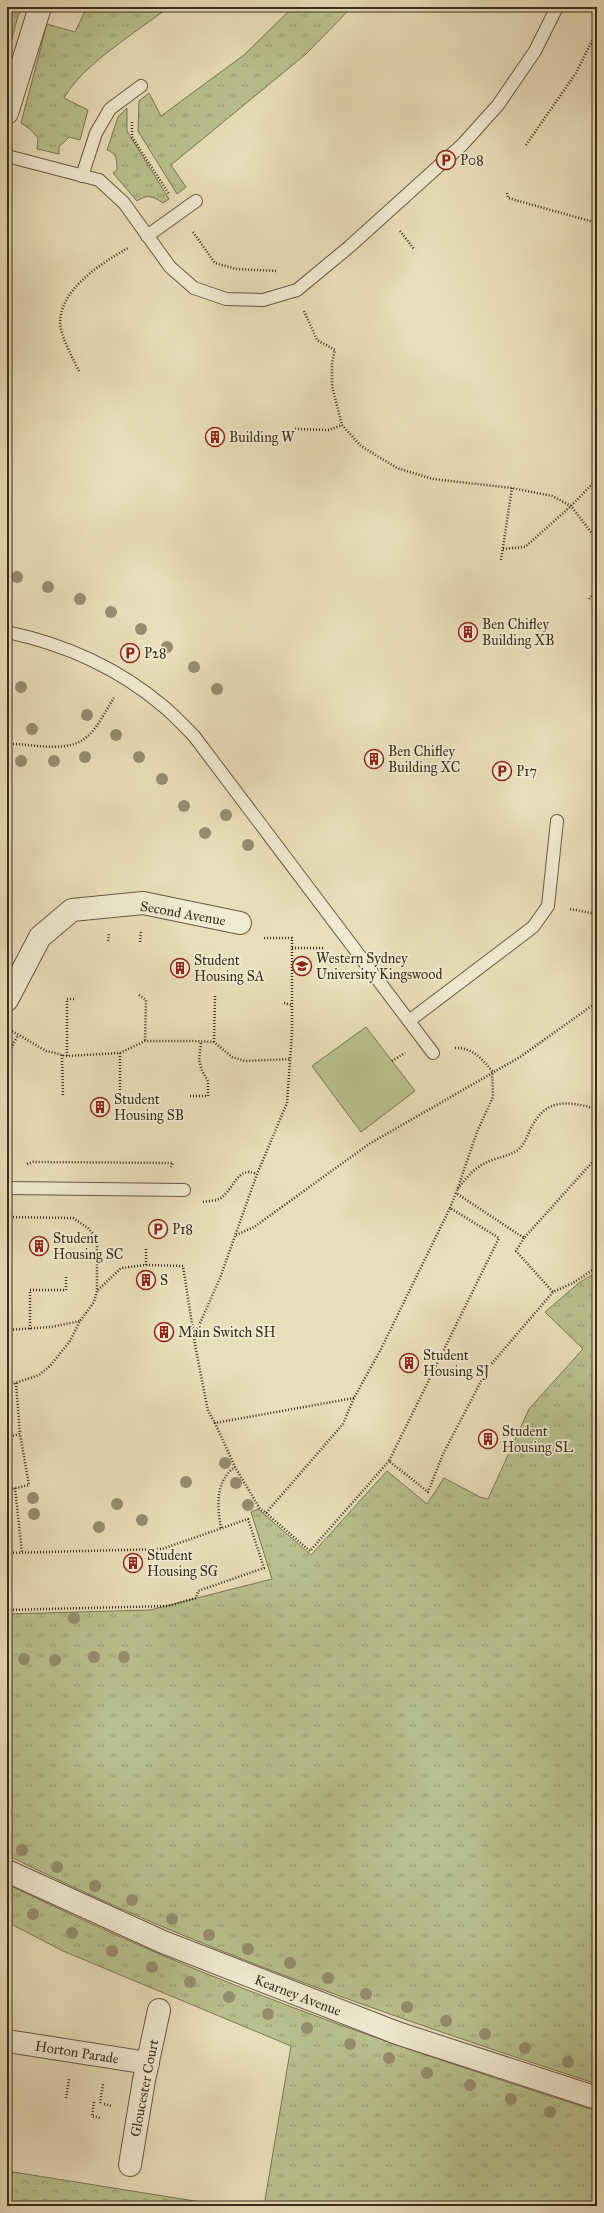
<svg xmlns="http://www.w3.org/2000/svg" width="604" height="2213" font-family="'IM FELL Great Primer',serif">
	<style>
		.grass { fill: url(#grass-tufts); stroke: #7a7756 }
		.forest { fill: url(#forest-crowns); stroke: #7a7756 }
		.garden { fill: #b9c18e; stroke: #7a7756 }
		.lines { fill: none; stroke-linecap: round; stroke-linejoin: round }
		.lane-casing { stroke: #665944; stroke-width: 14 }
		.street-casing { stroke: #665944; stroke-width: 24 }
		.path { stroke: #3a2d1d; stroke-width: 2.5; stroke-dasharray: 1 2; stroke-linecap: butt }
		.lane { stroke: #f1ead2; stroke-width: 12 }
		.street { stroke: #f1ead2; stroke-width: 22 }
		.tree { fill: #968d70 }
		.labels { text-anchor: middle; stroke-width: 3.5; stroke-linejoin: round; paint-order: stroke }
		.poi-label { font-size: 14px; fill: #3a2d1d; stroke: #f1ead2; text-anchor: start }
		.street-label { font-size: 14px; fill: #3a2d1d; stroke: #f1ead2 }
	</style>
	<defs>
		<pattern id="grass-tufts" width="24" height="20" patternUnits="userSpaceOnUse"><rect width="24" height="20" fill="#b9c18e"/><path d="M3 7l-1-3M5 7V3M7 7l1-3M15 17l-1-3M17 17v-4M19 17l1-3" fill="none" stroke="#979d73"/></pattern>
		<pattern id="forest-crowns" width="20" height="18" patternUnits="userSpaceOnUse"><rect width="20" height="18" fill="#b9c18e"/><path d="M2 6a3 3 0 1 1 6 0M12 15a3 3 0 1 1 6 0" fill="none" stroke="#979d73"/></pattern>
	</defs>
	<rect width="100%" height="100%" fill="#e9deba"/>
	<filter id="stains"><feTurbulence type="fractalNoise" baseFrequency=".005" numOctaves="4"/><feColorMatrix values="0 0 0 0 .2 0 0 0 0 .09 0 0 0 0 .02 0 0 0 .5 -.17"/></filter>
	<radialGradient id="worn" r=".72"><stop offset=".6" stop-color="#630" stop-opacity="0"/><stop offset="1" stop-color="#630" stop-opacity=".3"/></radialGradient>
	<g class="grass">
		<path d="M7 7H23L18 16 7 56Z"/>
		<path d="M87 7H169C138 31 82 65 64 98L88 110 80 140 69 137 59 147V154L37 149 38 138 30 129 21 123 47 24 75 32Z"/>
		<path d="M293 7H352L306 54 171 165 186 187 177 194 138 131 139 101 149 93 161 116 244 55Z"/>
		<path d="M127 108V131L169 199 163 203C153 196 147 194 137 201L113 173 117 170C117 161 117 153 107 150L118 117Z"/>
		<path d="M597 1272V2084C396 2018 196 1950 7 1855V1614L150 1610 272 1579 251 1512 258 1509 311 1555 387 1471 427 1504 444 1478 480 1497 488 1499 529 1409 583 1349 545 1312 580 1282Z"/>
		<path d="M7 1884C69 1914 132 1943 195 1969 326 2023 462 2068 597 2111V2206H264L291 2046 63 1951 7 1922Z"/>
	</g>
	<path class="forest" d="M7 2171 226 2206H7Z"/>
	<path class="garden" d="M366 1027 415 1091 361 1132 312 1066Z"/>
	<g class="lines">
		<defs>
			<g id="lane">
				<path d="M7 156 99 180 124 203 170 267 194 288 226 299 263 300 297 290 349 247 462 145 498 105 535 51 557 7"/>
				<path d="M82 176 96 133 110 109 141 86"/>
				<path d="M147 236 196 201"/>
				<path d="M7 632C64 644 118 668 163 706 174 715 184 726 194 736L433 1053"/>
				<path d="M409 1021 533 927 548 906 557 821"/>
				<path d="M7 1188 184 1190"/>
			</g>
			<g id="street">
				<path d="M7 113 40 7"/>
				<path d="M7 1000 40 937 72 910 143 903 240 923"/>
				<path d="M7 1871 163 1942 397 2033 597 2098"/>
				<path d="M7 2041 148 2063"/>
				<path d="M130 2165 144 2080 159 2010"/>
			</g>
		</defs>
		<use href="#lane" class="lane-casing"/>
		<use href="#street" class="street-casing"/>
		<g class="path">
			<path d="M132 122V137L169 194"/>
			<path d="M526 145 576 73 597 31"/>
			<path d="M507 193 508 198 597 223"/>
			<path d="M400 231 414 249"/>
			<path d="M193 232 215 263 236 269 277 271"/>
			<path d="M304 311 317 340 335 350 332 363V386L342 425 361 446 397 468 433 479 512 488 552 496 571 506 597 540"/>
			<path d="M79 371C73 359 60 335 60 322 61 288 102 263 128 248"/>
			<path d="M295 429 329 430 342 425"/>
			<path d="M503 549 525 547 571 506 597 479"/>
			<path d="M501 560 512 488"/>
			<path d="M589 599 597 590"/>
			<path d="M7 744C32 743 67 755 88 736 98 727 106 710 114 698"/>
			<path d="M570 909 597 914"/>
			<path d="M108 941 109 933"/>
			<path d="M140 942 141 931"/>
			<path d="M292 948H325"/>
			<path d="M139 995 146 1000 145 1041"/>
			<path d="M284 1003 292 1005"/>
			<path d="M7 1028 46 1051 67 1056 120 1053 145 1041H191L214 1042 232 1057 245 1061 291 1059"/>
			<path d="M214 1042 215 996"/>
			<path d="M455 1048C472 1047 482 1059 492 1071L493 1097 477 1132 456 1193"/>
			<path d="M120 1053V1098"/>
			<path d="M62 1055 63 1097"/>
			<path d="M7 1056 18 1035"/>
			<path d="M67 1056V999H76"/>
			<path d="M392 1061 405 1053"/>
			<path d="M190 1096H208V1081L202 1071 199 1060 201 1042"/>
			<path d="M7 1097H11"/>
			<path d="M27 1164 33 1162 173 1163 171 1167"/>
			<path d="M458 1189C468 1175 478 1164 495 1159 504 1156 510 1155 518 1150 524 1145 527 1137 530 1130 546 1097 567 1101 597 1109"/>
			<path d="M203 1202C208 1201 214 1201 219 1199 235 1190 236 1165 257 1174"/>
			<path d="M450 1208 456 1193 524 1238 597 1157"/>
			<path d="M7 1217 73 1218 88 1228 94 1235 97 1244V1291L94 1302 80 1321 70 1341 50 1366 39 1375 7 1386"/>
			<path d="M236 1235 254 1227 369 1144 520 1057 597 1002"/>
			<path d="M524 1238 516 1251 553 1292"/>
			<path d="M146 1265 183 1266 196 1350 208 1411 215 1423"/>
			<path d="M98 1290 121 1268 146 1265V1249"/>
			<path d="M30 1329V1290H66V1277"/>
			<path d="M7 1330 51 1327 80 1321"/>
			<path d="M194 1337 220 1278 257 1174 287 1103 292 1033V938H263"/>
			<path d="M16 1383 20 1434"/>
			<path d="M354 1398 215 1423 235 1467 260 1509 266 1513 343 1424 354 1398 381 1349 450 1208 499 1238 389 1461 428 1492 443 1454 488 1368 553 1292 573 1283 597 1267"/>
			<path d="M7 1437 20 1434 29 1485 7 1490"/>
			<path d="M15 1488 22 1553"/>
			<path d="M266 1513 310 1551 389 1461"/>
			<path d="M221 1528C217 1507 215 1481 235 1467"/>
			<path d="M7 1553 162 1549 248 1519 264 1568 198 1591 196 1598 168 1606 7 1610"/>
			<path d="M66 2098 69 2079"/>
			<path d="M94 2102 92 2116 100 2118"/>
			<path d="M100 2103 103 2084"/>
			<path d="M104 2104 112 2106"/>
		</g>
		<use href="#lane" class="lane"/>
		<use href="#street" class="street"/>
	</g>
	<g class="tree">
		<circle cx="17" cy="577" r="6"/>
		<circle cx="48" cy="587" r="6"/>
		<circle cx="80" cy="599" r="6"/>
		<circle cx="111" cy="612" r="6"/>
		<circle cx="141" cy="629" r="6"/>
		<circle cx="167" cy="647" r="6"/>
		<circle cx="194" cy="667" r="6"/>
		<circle cx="21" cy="687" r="6"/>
		<circle cx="217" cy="689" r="6"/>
		<circle cx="87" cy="715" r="6"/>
		<circle cx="32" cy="729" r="6"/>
		<circle cx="116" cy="735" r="6"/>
		<circle cx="85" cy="757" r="6"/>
		<circle cx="139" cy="757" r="6"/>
		<circle cx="21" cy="761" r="6"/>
		<circle cx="54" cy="761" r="6"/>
		<circle cx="162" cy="779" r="6"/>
		<circle cx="184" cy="806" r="6"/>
		<circle cx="226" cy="815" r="6"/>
		<circle cx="205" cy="833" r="6"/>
		<circle cx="248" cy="845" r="6"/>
		<circle cx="225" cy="1463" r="6"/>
		<circle cx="186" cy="1482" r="6"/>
		<circle cx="236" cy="1483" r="6"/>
		<circle cx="33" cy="1498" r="6"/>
		<circle cx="117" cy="1504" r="6"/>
		<circle cx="248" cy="1505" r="6"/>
		<circle cx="34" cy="1514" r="6"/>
		<circle cx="142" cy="1520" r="6"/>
		<circle cx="99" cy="1527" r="6"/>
		<circle cx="74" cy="1618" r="6"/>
		<circle cx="94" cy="1657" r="6"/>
		<circle cx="124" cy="1657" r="6"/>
		<circle cx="24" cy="1659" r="6"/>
		<circle cx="55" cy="1660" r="6"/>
		<circle cx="22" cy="1850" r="6"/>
		<circle cx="57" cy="1867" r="6"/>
		<circle cx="95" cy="1886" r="6"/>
		<circle cx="132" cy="1900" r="6"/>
		<circle cx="33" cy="1914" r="6"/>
		<circle cx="172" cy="1919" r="6"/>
		<circle cx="72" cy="1933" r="6"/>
		<circle cx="209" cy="1935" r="6"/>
		<circle cx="248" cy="1949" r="6"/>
		<circle cx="112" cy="1951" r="6"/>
		<circle cx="290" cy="1963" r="6"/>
		<circle cx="152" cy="1967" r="6"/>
		<circle cx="328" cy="1978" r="6"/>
		<circle cx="190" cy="1982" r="6"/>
		<circle cx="366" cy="1994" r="6"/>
		<circle cx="229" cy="1997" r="6"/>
		<circle cx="407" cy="2007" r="6"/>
		<circle cx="268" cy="2014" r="6"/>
		<circle cx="446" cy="2021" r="6"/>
		<circle cx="307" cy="2028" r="6"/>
		<circle cx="485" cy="2034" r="6"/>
		<circle cx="350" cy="2044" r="6"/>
		<circle cx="525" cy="2048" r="6"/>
		<circle cx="389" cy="2058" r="6"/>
		<circle cx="568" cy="2062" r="6"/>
		<circle cx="427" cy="2073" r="6"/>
		<circle cx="470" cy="2085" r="6"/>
		<circle cx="511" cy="2099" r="6"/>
		<circle cx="550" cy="2112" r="6"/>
	</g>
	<defs>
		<symbol id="parking-ring" viewBox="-11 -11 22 22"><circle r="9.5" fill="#f1ead2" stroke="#8f2418" stroke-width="1.5"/><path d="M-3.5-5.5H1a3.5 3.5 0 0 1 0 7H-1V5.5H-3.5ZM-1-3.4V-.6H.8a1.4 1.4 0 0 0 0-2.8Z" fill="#8f2418"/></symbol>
		<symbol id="building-ring" viewBox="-11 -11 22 22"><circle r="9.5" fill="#f1ead2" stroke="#8f2418" stroke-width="1.5"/><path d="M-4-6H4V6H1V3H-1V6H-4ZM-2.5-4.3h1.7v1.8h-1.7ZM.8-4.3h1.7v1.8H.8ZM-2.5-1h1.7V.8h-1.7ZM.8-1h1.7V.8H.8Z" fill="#8f2418"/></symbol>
		<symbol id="university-ring" viewBox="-11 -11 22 22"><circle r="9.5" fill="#f1ead2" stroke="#8f2418" stroke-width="1.5"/><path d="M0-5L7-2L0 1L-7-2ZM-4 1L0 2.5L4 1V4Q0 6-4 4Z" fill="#8f2418"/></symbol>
	</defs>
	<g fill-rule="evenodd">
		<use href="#parking-ring" x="435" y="149" width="22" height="22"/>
		<use href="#building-ring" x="204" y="426" width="22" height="22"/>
		<use href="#building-ring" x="457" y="621" width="22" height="22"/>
		<use href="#parking-ring" x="119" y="642" width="22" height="22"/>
		<use href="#building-ring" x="363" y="748" width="22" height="22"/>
		<use href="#parking-ring" x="491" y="760" width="22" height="22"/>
		<use href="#university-ring" x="291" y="955" width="22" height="22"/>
		<use href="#building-ring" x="169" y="957" width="22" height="22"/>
		<use href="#building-ring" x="89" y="1096" width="22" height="22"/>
		<use href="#parking-ring" x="147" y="1218" width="22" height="22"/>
		<use href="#building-ring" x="28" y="1235" width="22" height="22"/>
		<use href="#building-ring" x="135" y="1269" width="22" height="22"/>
		<use href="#building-ring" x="153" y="1321" width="22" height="22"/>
		<use href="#building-ring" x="398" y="1352" width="22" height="22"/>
		<use href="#building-ring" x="477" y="1428" width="22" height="22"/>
		<use href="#building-ring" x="122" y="1552" width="22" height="22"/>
	</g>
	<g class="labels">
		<g class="poi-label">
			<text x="460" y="165">P08</text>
			<text x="229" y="442">Building W</text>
			<text x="482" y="629">Ben Chifley<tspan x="482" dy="16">Building XB</tspan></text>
			<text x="144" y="658">P28</text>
			<text x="388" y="756">Ben Chifley<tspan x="388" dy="16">Building XC</tspan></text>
			<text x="516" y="776">P17</text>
			<text x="316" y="963">Western Sydney<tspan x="316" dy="16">University Kingswood</tspan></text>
			<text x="194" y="965">Student<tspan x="194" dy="16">Housing SA</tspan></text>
			<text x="114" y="1104">Student<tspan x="114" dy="16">Housing SB</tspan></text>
			<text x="172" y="1234">P18</text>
			<text x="53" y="1243">Student<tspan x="53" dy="16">Housing SC</tspan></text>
			<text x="160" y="1285">S</text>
			<text x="178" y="1337">Main Switch SH</text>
			<text x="423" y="1360">Student<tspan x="423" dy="16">Housing SJ</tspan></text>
			<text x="502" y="1436">Student<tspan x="502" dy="16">Housing SL</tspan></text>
			<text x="147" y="1560">Student<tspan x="147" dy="16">Housing SG</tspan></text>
		</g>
		<g class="street-label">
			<text transform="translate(183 913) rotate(10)" y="5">Second Avenue</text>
			<text transform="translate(298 1995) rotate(21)" y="5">Kearney Avenue</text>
			<text transform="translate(77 2052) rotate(9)" y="5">Horton Parade</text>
			<text transform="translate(144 2088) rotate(-79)" y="5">Gloucester Court</text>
		</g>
	</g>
	<rect width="604" height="2213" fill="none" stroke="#e9deba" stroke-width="24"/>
	<rect x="8" y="8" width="588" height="2197" fill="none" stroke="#3a2d1d" stroke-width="2"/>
	<rect x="12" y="12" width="580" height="2189" fill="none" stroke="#3a2d1d"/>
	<rect width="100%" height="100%" filter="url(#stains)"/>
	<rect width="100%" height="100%" fill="url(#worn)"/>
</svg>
